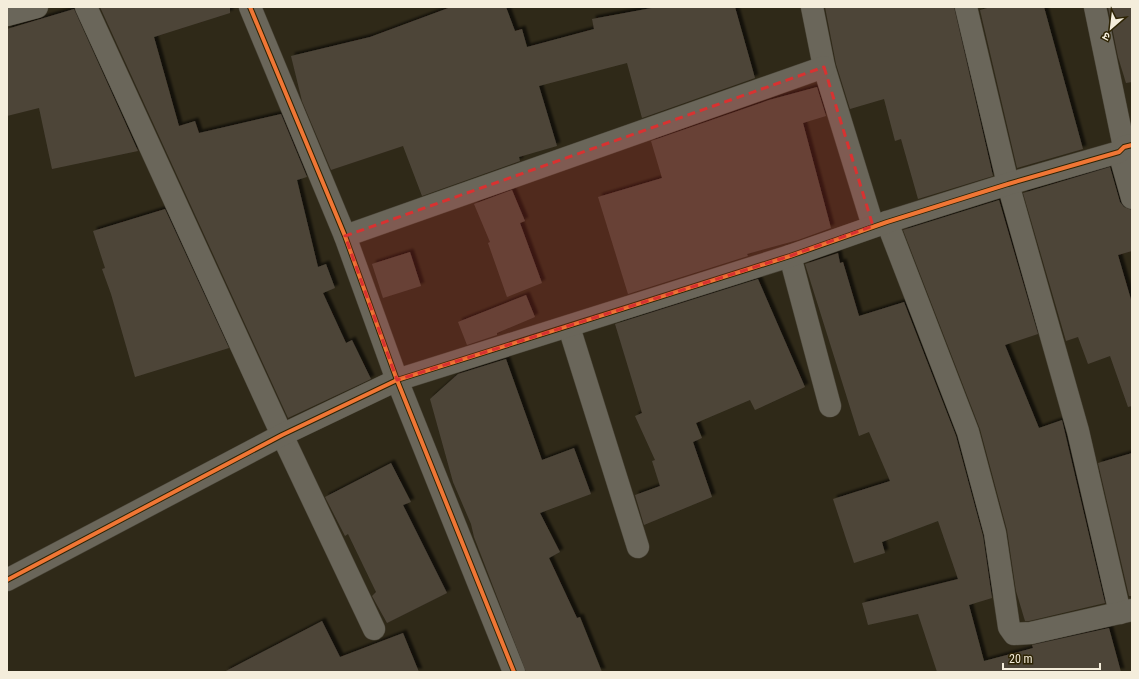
<svg xmlns="http://www.w3.org/2000/svg" width="1139" height="679" font-family="'Roboto Condensed','Noto Sans Devanagari',sans-serif">
	<style>
		.building { fill: #4d4539; filter: url(#shadow) }
		.lines { fill: none; stroke-linecap: round; stroke-linejoin: round }
		.minor-casing { stroke: #4b4639; stroke-width: 23 }
		.minor { stroke: #6a665a; stroke-width: 22 }
		.cycleway-casing { stroke: #2e2404; stroke-width: 6 }
		.cycleway { stroke: #f07635; stroke-width: 4 }
		.marked { fill: #d83231; fill-opacity: 0.2; stroke: #d83231; stroke-width: 3; stroke-dasharray: 8 5; stroke-linejoin: round }
	</style>
	<defs>
		<filter id="shadow"><feDropShadow dx="3.5" dy="-3.5" stdDeviation="1" flood-color="#0009"/></filter>
	</defs>
	<rect width="100%" height="100%" fill="#2f2918"/>
	<g class="building">
		<path d="M100 7H230V13L154 37 179 126 195 121 199 133 281 114 307 177 297 180 318 267 326 264 335 288 323 293 346 343 352 340 371 379 288 418Z"/>
		<path d="M451 7H506L515 31 522 29 527 47 594 29 592 19 657 7H735L755 78 642 118 627 63 539 86 557 146 519 157 520 161 422 196 403 146 331 170 302 101 291 56 370 37Z"/>
		<path d="M825 7H954L993 176 918 199 901 139 895 141 884 99 850 109 836 64Z"/>
		<path d="M991 7H1044L1083 149 1017 168 980 10Z"/>
		<path d="M1108 7H1132V82L1126 83 1118 57Z"/>
		<path d="M74 9 138 151 52 169 39 108 7 116V29Z"/>
		<path d="M817 87 826 116 803 123 831 228 798 240 747 254 748 256 628 294 598 197 662 178 651 141 769 100Z"/>
		<path d="M1110 167 1120 202 1124 207 1132 210V251L1118 255 1132 303V406L1128 407 1110 356 1088 364 1078 337 1066 341 1023 193Z"/>
		<path d="M512 190 525 221 520 223 542 283 507 297 488 243 490 242 474 204Z"/>
		<path d="M999 200 1038 334 1005 345 1039 428 1062 420 1105 603 1029 621H1025L1016 591 1007 530 980 429 903 230Z"/>
		<path d="M165 209 229 348 135 377 111 294 102 269 105 268 93 231Z"/>
		<path d="M410 252 421 286 383 298 372 264Z"/>
		<path d="M838 253 840 263 843 262 859 316 904 302 956 436 983 536 992 598 969 605 984 661 1033 648 1032 645 1109 628 1121 672H937L918 614 868 625 862 603 958 579 938 521 882 542 885 553 854 563 833 499 890 481 869 432 859 436 805 264Z"/>
		<path d="M758 279 805 387 755 410 750 400 696 423 702 438 693 442 712 497 644 525 635 495 660 486 652 461 655 460 635 416 642 413 615 324Z"/>
		<path d="M526 295 535 317 497 333V335L467 345 458 322Z"/>
		<path d="M506 359 542 460 574 448 591 494 540 513 560 552 549 558 577 618 580 617 602 672H526L474 537 471 524 453 482 430 399 458 374Z"/>
		<path d="M1132 453V596H1129L1098 463Z"/>
		<path d="M391 463 411 502 403 505 447 593 387 623 372 596 376 592 348 534 345 536 325 497Z"/>
		<path d="M322 621 340 657 403 633 419 672H224Z"/>
	</g>
	<g class="lines">
		<defs>
			<g id="minor">
				<path d="M86 7 282 435 374 629"/>
				<path d="M250 7 345 236 397 380 514 672"/>
				<path d="M812 7 824 67 873 226"/>
				<path d="M966 7 1008 184 1078 431 1120 613"/>
				<path d="M1095 7 1124 147"/>
				<path d="M7 15 37 7"/>
				<path d="M1119 152 1132 198"/>
				<path d="M887 222 968 432 995 533 1009 627 1014 634 1031 633 1132 610"/>
				<path d="M345 236 824 67"/>
				<path d="M790 256 830 406"/>
				<path d="M569 327 638 547"/>
				<path d="M7 580 282 435 397 380 790 256 887 222 1008 184 1119 152 1124 147 1132 145"/>
			</g>
		</defs>
		<use href="#minor" class="minor-casing"/>
		<use href="#minor" class="minor"/>
		<defs>
			<g id="cycleway">
				<path d="M250 7 345 236 397 380 514 672"/>
				<path d="M7 580 282 435 397 380 790 256 887 222 1008 184 1119 152 1124 147 1132 145"/>
			</g>
		</defs>
		<use href="#cycleway" class="cycleway-casing"/>
		<use href="#cycleway" class="cycleway"/>
	</g>
	<path class="marked" d="M824 67 873 226 790 256 397 380 345 236Z"/>
	<rect width="1139" height="679" fill="none" stroke="#f4eddb" stroke-width="16"/>
	<g transform="translate(1111 28) rotate(208)" stroke="#2e2404" stroke-width="3" paint-order="stroke">
	<path d="M0-3L7 15L0 10L-7 15Z" fill="#f4eddb"/>
	<text y="-6" font-size="11" font-weight="bold" text-anchor="middle" fill="#f4eddb">उ</text>
	</g>
	<path d="M1003 663v6h97v-6" fill="none" stroke="#f4eddb" stroke-width="2"/>
	<text x="1009" y="663" font-size="12" fill="#f4eddb" stroke="#2e2404" stroke-width="3" paint-order="stroke">20 m</text>
</svg>
